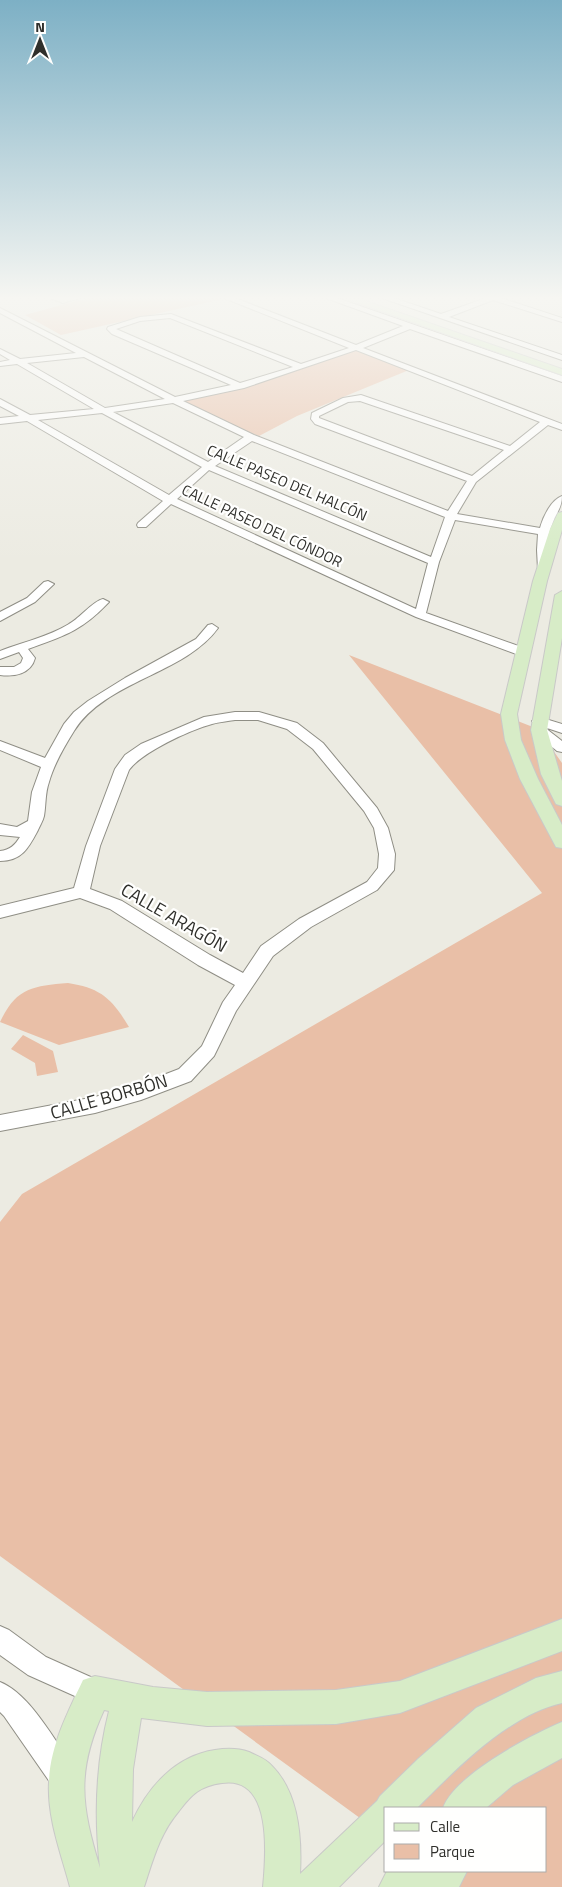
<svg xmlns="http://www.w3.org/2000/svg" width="562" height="1887" font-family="'Titillium Web',sans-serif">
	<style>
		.green { fill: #e9bfa7 }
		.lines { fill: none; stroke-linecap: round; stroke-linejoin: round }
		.minor-casing { stroke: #8f8e85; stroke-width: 2 }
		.major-casing { stroke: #c9c9c8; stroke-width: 2 }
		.minor { fill: #fff; fill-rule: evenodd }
		.major { fill: #d7ecc7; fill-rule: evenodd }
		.labels { text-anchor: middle; stroke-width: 4.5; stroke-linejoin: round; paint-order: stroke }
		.far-street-label { font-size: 15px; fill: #2f2f2b; stroke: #fffffe }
		.street-label { font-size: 18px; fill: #2f2f2b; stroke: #fffffe }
	</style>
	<rect width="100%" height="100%" fill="#ecebe2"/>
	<g class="green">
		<path d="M87 298H221L223 299 61 335 25 315Z"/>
		<path d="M354 350H361L409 370 297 416 259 436 219 420 184 401 247 387Z"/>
		<path d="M349 655 538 729 562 763V1887H454L432 1871H546V1808H386V1837L0 1556V1222L22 1194 542 893Z"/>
		<path d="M68 983C101 988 112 999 129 1027L59 1045 0 1022C16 988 32 986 68 983Z"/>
		<path d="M23 1035 53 1051 58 1072 37 1076 35 1063 11 1049Z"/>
	</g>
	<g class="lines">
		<defs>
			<g id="minor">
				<path d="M50 298H80L63 303Z"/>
				<path d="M224 298H235L356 345 403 326 326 298H337L562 376V382L410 329 363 348 562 424V430L548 425 476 482 457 514 540 528C543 517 551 500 562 496 562 507 557 512 553 522 546 537 547 553 550 569L548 571H540L538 569 537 550 538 534 455 520 439 562 426 613 527 649 529 652 527 655H519L416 617 171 504 146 527H138L137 525 138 523 163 501 27 421 0 424V418L19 416 0 406V399L30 415 94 409 17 364 0 366V362L10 360 0 354V349L20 359 76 353 0 313V308L175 397 231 385 112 334 107 329 108 327 140 317 171 314 301 364 349 348ZM170 318 293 367 240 383 116 329 140 321ZM356 350 540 422 510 446 361 395 343 398 312 413 311 419 315 424 467 481 448 511 254 435 183 401 244 388ZM84 357 165 399 105 408 27 363ZM360 401 504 450 472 476 319 418V416L348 402ZM173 403 244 437 208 462 113 412ZM102 413 202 467 169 495 38 420ZM252 441 445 517 431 557 215 466ZM209 470 428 563 416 609 177 499Z"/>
				<path d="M382 298H394L441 314 486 298H501L562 318V322L493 300 449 317 562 355V360Z"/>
				<path d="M48 581 54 584 35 602 0 621V612L27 598 44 582Z"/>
				<path d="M103 599 109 602 107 604C80 632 63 636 28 649L35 658C31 674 14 677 0 675V667H14L21 663 23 658 19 652 0 659V651C21 643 50 636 69 624 80 618 93 601 103 599Z"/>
				<path d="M212 624 218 628C185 674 105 681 74 731 64 747 54 764 49 782 45 793 46 804 44 816 43 821 40 825 38 830 29 847 22 861 0 861V851C10 850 15 845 20 837L0 835V824L17 827 28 821 32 792 41 767 0 750V741L45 758 64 724 74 712 88 701 125 678 196 639 208 625Z"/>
				<path d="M235 712H259L297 723 323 743 377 808 388 828 395 854 394 870 377 890 311 927 273 956 236 1011 214 1056 191 1081 141 1100 95 1113 0 1131V1115L95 1097 140 1084 179 1069 202 1046 223 1002 235 985 198 965 110 909 80 898 0 918V906L74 888 86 846 115 769 125 755 141 744 204 717ZM235 720H258L287 729 313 749 364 811 374 828 379 854 378 868 367 882 299 919 261 946 243 973 210 955 122 901 90 889 100 846 129 770C142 752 190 730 212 724 219 722 228 721 235 720Z"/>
				<path d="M539 717 562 724V733L544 727 562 741V752L557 751 532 730 534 727 542 726 534 724 532 721Z"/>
				<path d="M0 1626 9 1630 46 1657 104 1683 108 1692 104 1701 95 1705 28 1675 0 1655Z"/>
				<path d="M0 1682C30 1694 55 1741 74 1768L78 1778 74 1788 64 1792 54 1788 4 1716 0 1712Z"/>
			</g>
			<g id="major">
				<path d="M344 298H357L562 369V375Z"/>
				<path d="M562 512V530L547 581 517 714 521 740 538 779 562 825V848L556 847 520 779 505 740 501 714 533 581 550 529 558 513Z"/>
				<path d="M562 591V638L547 730 562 781V806L556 804 541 774 531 730 555 595Z"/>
				<path d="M562 1619V1651L400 1713 336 1724 207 1726 141 1718 133 1769 132 1822C148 1787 175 1756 215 1750 227 1748 238 1748 249 1752 257 1756 266 1759 272 1766 299 1793 302 1838 300 1874L377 1801 380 1796 418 1759 476 1708 536 1678 562 1671V1703C508 1715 455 1770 417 1808H386V1840L339 1887H263C266 1856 273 1775 222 1783 200 1786 192 1794 179 1811 160 1833 153 1860 144 1887H70C61 1853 47 1818 49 1782 50 1746 68 1712 83 1680L95 1676 153 1687 207 1692 336 1690 400 1681ZM104 1710 109 1711C96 1762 94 1816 100 1868 81 1805 76 1771 104 1710Z"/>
				<path d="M562 1722V1758L513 1785 486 1808H443C455 1775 529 1736 562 1722Z"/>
				<path d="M387 1871H467L459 1887H379Z"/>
			</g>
		</defs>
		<use href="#minor" class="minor-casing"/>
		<use href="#major" class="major-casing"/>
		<use href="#minor" class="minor"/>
		<use href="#major" class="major"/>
	</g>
	<linearGradient id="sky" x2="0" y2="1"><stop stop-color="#7db0c5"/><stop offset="0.53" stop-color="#f6f6f2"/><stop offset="1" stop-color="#f6f6f2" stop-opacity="0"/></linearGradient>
	<rect width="562" height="562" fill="url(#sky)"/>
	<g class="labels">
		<g class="far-street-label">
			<text transform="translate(287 483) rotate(23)" y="5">CALLE PASEO DEL HALCÓN</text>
			<text transform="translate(262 526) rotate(25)" y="5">CALLE PASEO DEL CÓNDOR</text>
		</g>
		<g class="street-label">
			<text transform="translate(174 918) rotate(30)" y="6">CALLE ARAGÓN</text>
			<text transform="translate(109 1097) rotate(-16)" y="6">CALLE BORBÓN</text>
		</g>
	</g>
	<rect x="384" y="1807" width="162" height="65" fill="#fffffe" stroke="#acacaa"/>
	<rect x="394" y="1823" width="25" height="8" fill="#d7ecc7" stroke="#acacaa"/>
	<text x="430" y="1832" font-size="15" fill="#2f2f2b">Calle</text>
	<rect x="394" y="1844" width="25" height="15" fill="#e9bfa7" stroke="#acacaa"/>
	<text x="430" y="1857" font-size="15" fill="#2f2f2b">Parque</text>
	<g transform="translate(40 40)" stroke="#fffffe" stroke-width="4" paint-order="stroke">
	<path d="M0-4L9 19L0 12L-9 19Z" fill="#2f2f2b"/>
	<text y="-8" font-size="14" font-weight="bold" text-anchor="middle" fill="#2f2f2b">N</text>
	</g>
</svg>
